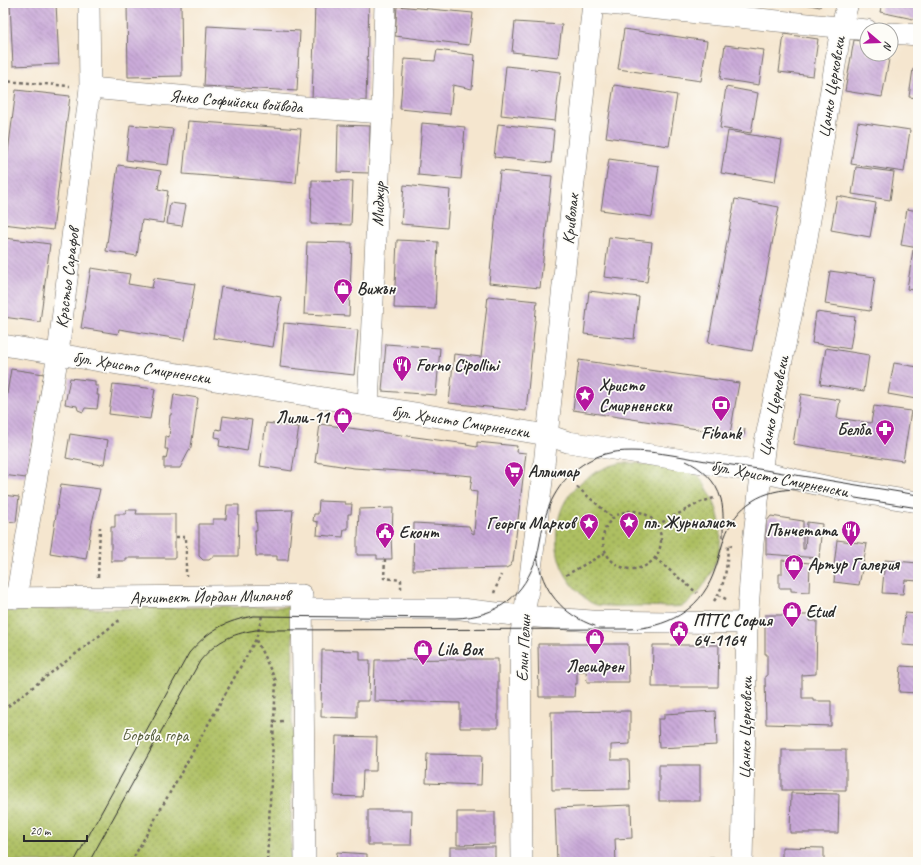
<svg xmlns="http://www.w3.org/2000/svg" width="921" height="865" font-family="Caveat,sans-serif">
	<style>
		.park { fill: url(#park-dots); stroke: #6c7546 }
		.building { fill: url(#building-back-hatch) }
		.lines { fill: none; stroke-linecap: round; stroke-linejoin: round }
		.minor-casing { stroke: #726c64; stroke-width: 22 }
		.path { stroke: #726c64; stroke-width: 2.5; stroke-dasharray: 3 3; stroke-linecap: butt }
		.minor { stroke: #fff; stroke-width: 21 }
		.tram { stroke: #2b2b2b; stroke-width: 1 }
		.labels { text-anchor: middle; stroke-width: 3.5; stroke-linejoin: round; paint-order: stroke }
		.street-label { font-size: 17px; fill: #2b2b2b; stroke: #fdfcf7 }
		.poi-label { font-size: 17px; font-weight: bold; fill: #2b2b2b; stroke: #fdfcf7; text-anchor: start }
		.park-label { font-size: 17px; fill: #585f3e; stroke: #fdfcf7 }
	</style>
	<defs>
		<pattern id="park-dots" width="8" height="8" patternUnits="userSpaceOnUse"><rect width="8" height="8" fill="#adbf62"/><path d="M2 2h.1M6 6h.1" fill="none" stroke="#8d9b51" stroke-width="1.8" stroke-linecap="round"/></pattern>
		<pattern id="building-back-hatch" width="6" height="6" patternUnits="userSpaceOnUse"><rect width="6" height="6" fill="#caaad9"/><path d="M-1 5l2 2M0 0l6 6M5-1l2 2" fill="none" stroke="#a48bb0"/></pattern>
	</defs>
	<rect width="100%" height="100%" fill="#fdfcf7"/>
	<filter id="ink" filterUnits="userSpaceOnUse"><feTurbulence type="fractalNoise" baseFrequency=".025" numOctaves="2"/><feDisplacementMap in="SourceGraphic" scale="8" xChannelSelector="R" yChannelSelector="G"/><feConvolveMatrix kernelMatrix="1 2 1 2 8 2 1 2 1" color-interpolation-filters="sRGB"/></filter>
	<filter id="wash" filterUnits="userSpaceOnUse"><feTurbulence type="fractalNoise" baseFrequency=".012" numOctaves="4" result="noise"/><feDisplacementMap in="SourceGraphic" scale="16" xChannelSelector="R" yChannelSelector="G"/><feGaussianBlur stdDeviation="0.9" result="paint"/><feColorMatrix in="noise" values="0 0 0 0 0 0 0 0 0 0 0 0 0 0 0 0 0 1.4 0 .05"/><feComposite in="paint" operator="in"/></filter>
	<g filter="url(#wash)">
		<rect width="100%" height="100%" fill="#f5e6cf"/>
		<g class="park">
			<path d="M620 463H635L695 471C723 506 731 544 705 583 700 591 691 602 682 606 676 608 650 606 643 606 629 606 611 607 597 605 591 604 584 598 580 593 560 574 553 549 558 522 564 489 590 471 620 463Z"/>
			<path d="M218 607H293L291 862H3V610Z"/>
		</g>
		<g id="blocks">
			<g class="building">
				<path d="M10 3H56L59 64 13 66Z"/>
				<path d="M127 3H181L182 76 128 77Z"/>
				<path d="M315 3H369L366 101 312 100Z"/>
				<path d="M800 3H821L820 7Z"/>
				<path d="M882 3H918V20L880 12Z"/>
				<path d="M397 6 473 13 469 45 395 36Z"/>
				<path d="M515 22 562 25 558 57 512 52Z"/>
				<path d="M207 26 300 31 297 91 204 86Z"/>
				<path d="M624 29 707 41 701 81 618 69Z"/>
				<path d="M784 34 818 39 813 76 779 72Z"/>
				<path d="M854 40 867 42V54H890L882 97 845 91Z"/>
				<path d="M725 45 764 50 759 85 720 79Z"/>
				<path d="M437 50 475 55 472 89 453 85 450 114 400 109 404 59 435 61Z"/>
				<path d="M506 66 561 72 555 121 501 115Z"/>
				<path d="M913 69 918 70V98L909 97Z"/>
				<path d="M614 85 677 95 669 146 606 137Z"/>
				<path d="M726 87 758 93 751 133 720 128Z"/>
				<path d="M16 90 70 96 53 230 3 224V191Z"/>
				<path d="M188 121 301 129 296 183 183 174Z"/>
				<path d="M858 122 910 130 904 172 851 164Z"/>
				<path d="M422 123 465 127 461 179 418 175Z"/>
				<path d="M498 124 554 130 551 163 494 157Z"/>
				<path d="M130 125 173 129 168 165 126 160Z"/>
				<path d="M338 125 370 126 369 173 337 172Z"/>
				<path d="M728 131 782 140 775 182 721 173Z"/>
				<path d="M609 159 659 166 652 217 601 210Z"/>
				<path d="M118 165 161 171 158 189 168 191 163 223 142 220 137 256 106 251Z"/>
				<path d="M856 167 894 172 890 200 852 194Z"/>
				<path d="M500 171 552 176 540 288 489 283Z"/>
				<path d="M312 180 353 181 351 225 311 224Z"/>
				<path d="M404 185 450 190 447 228 401 224Z"/>
				<path d="M837 196 876 203 870 237 831 230Z"/>
				<path d="M735 199 779 207 752 351 708 343Z"/>
				<path d="M170 203 186 205 182 226 167 224Z"/>
				<path d="M907 209 918 211V248L901 245Z"/>
				<path d="M609 237 652 242 647 282 604 277Z"/>
				<path d="M5 238 50 244 40 322 3 317V252Z"/>
				<path d="M397 240 438 242 435 309 394 308Z"/>
				<path d="M307 242 352 243 349 316 304 314Z"/>
				<path d="M913 250 918 251V291L907 289Z"/>
				<path d="M91 268 130 274 128 284 152 288 154 278 195 284 185 340 119 329 118 334 81 328Z"/>
				<path d="M830 271 875 277 870 311 825 304Z"/>
				<path d="M221 287 281 297 273 347 213 338Z"/>
				<path d="M589 291 639 297 634 339 584 334Z"/>
				<path d="M488 296 537 301 526 411 449 403 454 354 481 357Z"/>
				<path d="M816 312 855 317 850 349 812 343Z"/>
				<path d="M284 323 358 330 354 375 280 367Z"/>
				<path d="M386 344 440 348 436 395 382 391Z"/>
				<path d="M826 348 869 355 864 391 820 384Z"/>
				<path d="M579 360 739 383 730 434 573 410Z"/>
				<path d="M894 363 918 367V390L916 399 888 394Z"/>
				<path d="M11 369 44 374 26 478 3 475V418Z"/>
				<path d="M70 378 95 381V386H98L97 395H99L97 409 85 408 83 412 78 410 77 406 65 404Z"/>
				<path d="M113 384 155 389 150 419 109 414Z"/>
				<path d="M174 394 198 398 195 421 191 447 180 468H164V458L166 459 168 449H165L166 436 169 437 170 427H169L170 415H171Z"/>
				<path d="M801 394 840 400 837 418 871 423 874 406 911 411 903 461 793 444Z"/>
				<path d="M223 416 252 420 247 451 219 446 220 438 215 437 216 429 221 430Z"/>
				<path d="M266 423 299 427 292 471 260 466Z"/>
				<path d="M320 424 467 444 466 445 477 447V442L517 446 516 452 526 453 513 561 510 566 506 568 413 570 414 523 469 526 472 533 474 534 477 492 470 491 472 476 461 475 354 468 315 462Z"/>
				<path d="M739 428 745 429 744 435 738 434Z"/>
				<path d="M70 434 108 440 104 464H102L101 465 66 458Z"/>
				<path d="M61 484 100 489 92 523 86 559 50 553Z"/>
				<path d="M3 495 19 497 16 522 3 521Z"/>
				<path d="M319 501 345 502V504H352L351 514H348V529H344L343 537 317 535 318 522 313 521 314 514H318Z"/>
				<path d="M227 505H239L238 556H214L209 560H203L199 556V524H213V519H226Z"/>
				<path d="M393 508 392 535H391L392 559H377V555H357V537H358L359 509Z"/>
				<path d="M126 510H137L136 514H175V558H126V561H111V527H115V514H126Z"/>
				<path d="M293 510 288 560H277V556H256L255 530H257L256 511Z"/>
				<path d="M771 516 803 521V549H805L807 522 822 524 819 558 766 554V522Z"/>
				<path d="M837 540 867 544 859 585 834 582 835 569 834 570V566Z"/>
				<path d="M782 560 810 563 809 592 791 591V588H779V574H782Z"/>
				<path d="M885 560 918 563V581L905 580 903 594 882 593Z"/>
				<path d="M905 613 918 614V646L902 645Z"/>
				<path d="M765 615H810V621H817L816 674 802 675V698H813V701H831V726L766 724 765 676H767V654H765Z"/>
				<path d="M538 644H628L629 682H587L586 671H577V684H575L574 697H539Z"/>
				<path d="M653 645H719L718 687H652Z"/>
				<path d="M322 650 360 651V660H370L369 701H357V718L321 717Z"/>
				<path d="M460 659H498V728H460V703L374 701 375 660Z"/>
				<path d="M901 666 918 667V693L899 692Z"/>
				<path d="M630 711V744L611 745V760H629L630 789 552 790 551 712Z"/>
				<path d="M715 711 717 745 659 748 658 719H664V714Z"/>
				<path d="M336 736 377 737 376 771H363L362 797 334 796Z"/>
				<rect x="782" y="750" width="64" height="40"/>
				<path d="M427 754 482 755 481 785 426 783Z"/>
				<rect x="659" y="765" width="41" height="36"/>
				<path d="M791 793 839 794 838 833H790Z"/>
				<path d="M631 805 632 838 615 839 616 862H557L555 808Z"/>
				<path d="M368 810H412L411 845H368Z"/>
				<path d="M457 812H495V844L457 845Z"/>
				<rect x="450" y="847" width="45" height="15"/>
				<path d="M782 847 824 848V862H782Z"/>
				<path d="M337 852 367 854V862H336Z"/>
				<path d="M714 858V862H673V859Z"/>
			</g>
		</g>
	</g>
	<g filter="url(#ink)">
		<use href="#blocks" fill-opacity="0" stroke="#726c64" stroke-width="1"/>
		<g class="lines">
			<defs>
				<g id="minor">
					<path d="M599 3 867 30"/>
					<path d="M891 33 918 35"/>
					<path d="M90 88 304 107 382 113"/>
					<path d="M3 345 547 435 568 442 761 472 843 490 918 502"/>
					<path d="M368 405 382 113 385 3"/>
					<path d="M3 598 302 595 305 862"/>
					<path d="M16 598 58 354 90 88 89 3"/>
					<path d="M303 609H461L523 616 592 621 747 623"/>
					<path d="M522 862 520 639 530 577 544 465 593 3"/>
					<path d="M742 862 747 623 753 543 765 442 806 244 841 28 848 3"/>
				</g>
			</defs>
			<use href="#minor" class="minor-casing"/>
			<g class="path">
				<path d="M3 81 70 86"/>
				<path d="M577 487 612 517"/>
				<circle cx="632" cy="540" r="29"/>
				<path d="M657 525 701 502 714 498"/>
				<path d="M176 537H186V576"/>
				<path d="M655 558 697 593"/>
				<path d="M385 559 384 578 401 580V589"/>
				<path d="M566 575 605 553"/>
				<path d="M98 577 100 527"/>
				<path d="M494 593 501 575"/>
				<path d="M718 595 728 600"/>
				<path d="M714 601C726 584 727 566 728 545L732 546"/>
				<path d="M256 640 276 681 267 862"/>
				<path d="M3 710 121 619"/>
				<path d="M274 722 283 721"/>
				<path d="M131 862 256 639 262 616"/>
			</g>
			<use href="#minor" class="minor"/>
			<g class="tram">
				<path d="M686 461C702 468 716 481 721 499 724 511 723 525 723 537"/>
				<path d="M537 556C542 590 562 615 595 626"/>
				<path d="M74 862 189 653C209 630 225 621 254 616L455 618C498 617 524 596 537 556 541 540 542 524 548 509 557 485 575 465 599 456 629 444 680 457 712 462 781 472 849 484 918 495"/>
				<path d="M89 862 200 661C216 642 230 634 256 630L628 629C666 628 699 611 713 575 718 563 720 551 724 539 736 504 763 489 799 489L918 508"/>
			</g>
		</g>
	</g>
	<defs>
		<symbol id="shop-pin" viewBox="-11 -11 22 30"><path d="M0 17L-7.5 6A9.5 9.5 0 1 1 7.5 6Z" fill="#b5179e" stroke="#fdfcf7"/><path d="M-5-2.5h2.3a2.7 3.5 0 0 1 5.4 0H5L5.5 6h-11ZM-1.5-2.5h3a1.5 2.3 0 0 0-3 0Z" fill="#fff"/></symbol>
		<symbol id="restaurant-pin" viewBox="-11 -11 22 30"><path d="M0 17L-7.5 6A9.5 9.5 0 1 1 7.5 6Z" fill="#b5179e" stroke="#fdfcf7"/><path d="M-5-6h1v4h1v-4h1v4h1v-4h1v5L-1.5 .5V6h-2V.5L-5-1ZM5-6V6H3V1.5H1.5Q1.5-4 5-6Z" fill="#fff"/></symbol>
		<symbol id="sight-pin" viewBox="-11 -11 22 30"><path d="M0 17L-7.5 6A9.5 9.5 0 1 1 7.5 6Z" fill="#b5179e" stroke="#fdfcf7"/><path d="M0-6L1.8-2.2L6-1.7L2.9 1.2L3.7 5.4L0 3.3L-3.7 5.4L-2.9 1.2L-6-1.7L-1.8-2.2Z" fill="#fff"/></symbol>
		<symbol id="bank-pin" viewBox="-11 -11 22 30"><path d="M0 17L-7.5 6A9.5 9.5 0 1 1 7.5 6Z" fill="#b5179e" stroke="#fdfcf7"/><path d="M-6-4H6V4H-6ZM0-2.3a2.3 2.3 0 1 0 0 4.6a2.3 2.3 0 1 0 0-4.6Z" fill="#fff"/></symbol>
		<symbol id="pharmacy-pin" viewBox="-11 -11 22 30"><path d="M0 17L-7.5 6A9.5 9.5 0 1 1 7.5 6Z" fill="#b5179e" stroke="#fdfcf7"/><path d="M-2-6h4v4h4v4h-4v4h-4v-4h-4v-4h4Z" fill="#fff"/></symbol>
		<symbol id="supermarket-pin" viewBox="-11 -11 22 30"><path d="M0 17L-7.5 6A9.5 9.5 0 1 1 7.5 6Z" fill="#b5179e" stroke="#fdfcf7"/><path d="M-6-5.5h2.5l.6 2H6L4.5 2H-2.5L-4.4-4H-6ZM-1.5 3.2a1.3 1.3 0 1 0 .1 0ZM3 3.2a1.3 1.3 0 1 0 .1 0Z" fill="#fff"/></symbol>
		<symbol id="civic-pin" viewBox="-11 -11 22 30"><path d="M0 17L-7.5 6A9.5 9.5 0 1 1 7.5 6Z" fill="#b5179e" stroke="#fdfcf7"/><path d="M-.6-6.5H3V-4.5H.6V-3L4-1V1h2V6H-6V1h2V-1L-.6-3ZM-1.2 2.5V6h2.4V2.5Z" fill="#fff"/></symbol>
	</defs>
	<g fill-rule="evenodd">
		<use href="#shop-pin" x="332" y="277" width="22" height="30"/>
		<use href="#restaurant-pin" x="391" y="354" width="22" height="30"/>
		<use href="#sight-pin" x="574" y="384" width="22" height="30"/>
		<use href="#bank-pin" x="710" y="394" width="22" height="30"/>
		<use href="#shop-pin" x="332" y="406" width="22" height="30"/>
		<use href="#pharmacy-pin" x="874" y="418" width="22" height="30"/>
		<use href="#supermarket-pin" x="503" y="460" width="22" height="30"/>
		<use href="#sight-pin" x="618" y="511" width="22" height="30"/>
		<use href="#sight-pin" x="578" y="512" width="22" height="30"/>
		<use href="#restaurant-pin" x="840" y="519" width="22" height="30"/>
		<use href="#civic-pin" x="374" y="521" width="22" height="30"/>
		<use href="#shop-pin" x="783" y="553" width="22" height="30"/>
		<use href="#shop-pin" x="781" y="600" width="22" height="30"/>
		<use href="#civic-pin" x="668" y="619" width="22" height="30"/>
		<use href="#shop-pin" x="584" y="627" width="22" height="30"/>
		<use href="#shop-pin" x="412" y="638" width="22" height="30"/>
	</g>
	<g class="labels">
		<g class="street-label">
			<text transform="translate(831 87) rotate(-81)" y="6">Цанко Церковски</text>
			<text transform="translate(236 101) rotate(5)" y="6">Янко Софийски войвода</text>
			<text transform="translate(378 204) rotate(-87)" y="6">Миджур</text>
			<text transform="translate(570 219) rotate(-84)" y="6">Криволак</text>
			<text transform="translate(67 278) rotate(-83)" y="6">Кръстьо Сарафов</text>
			<text transform="translate(142 367) rotate(9)" y="6">бул. Христо Смирненски</text>
			<text transform="translate(773 406) rotate(-79)" y="6">Цанко Церковски</text>
			<text transform="translate(461 421) rotate(9)" y="6">бул. Христо Смирненски</text>
			<text transform="translate(780 478) rotate(11)" y="6">бул. Христо Смирненски</text>
			<text transform="translate(210 596) rotate(-1)" y="6">Архитект Йордан Миланов</text>
			<text transform="translate(523 648) rotate(-87)" y="6">Елин Пелин</text>
			<text transform="translate(745 728) rotate(-89)" y="6">Цанко Церковски</text>
		</g>
		<g class="poi-label">
			<text x="357" y="294">Вижън</text>
			<text x="416" y="371">Forno Cipollini</text>
			<text x="599" y="391">Христо<tspan x="599" dy="20">Смирненски</tspan></text>
			<text x="329" y="423" text-anchor="end">Лили-11</text>
			<text x="871" y="435" text-anchor="end">Белба</text>
			<text x="721" y="439" text-anchor="middle">Fibank</text>
			<text x="528" y="477">Аллимар</text>
			<text x="643" y="528">пл. Журналист</text>
			<text x="575" y="529" text-anchor="end">Георги Марков</text>
			<text x="837" y="536" text-anchor="end">Пънчетата</text>
			<text x="399" y="538">Еконт</text>
			<text x="808" y="570">Артур Галерия</text>
			<text x="806" y="617">Etud</text>
			<text x="693" y="626">ПТТС София<tspan x="693" dy="20">64-1164</tspan></text>
			<text x="437" y="655">Lila Box</text>
			<text x="595" y="672" text-anchor="middle">Лесидрен</text>
		</g>
		<g class="park-label">
			<text x="155" y="741">Борова гора</text>
		</g>
	</g>
	<rect width="921" height="865" fill="none" stroke="#fdfcf7" stroke-width="16"/>
	<g transform="translate(879 42) rotate(109)"><circle r="19" fill="#fdfcf7" stroke="#a9a8a5"/>
	<path d="M0-3L7 15L0 10L-7 15Z" fill="#b5179e"/>
	<text y="-6" font-size="11" font-weight="bold" text-anchor="middle" fill="#2b2b2b">N</text>
	</g>
	<path d="M24 835v6h63v-6" fill="none" stroke="#2b2b2b" stroke-width="2"/>
	<text x="30" y="835" font-size="12" fill="#2b2b2b" stroke="#fdfcf7" stroke-width="3" paint-order="stroke">20 m</text>
</svg>
